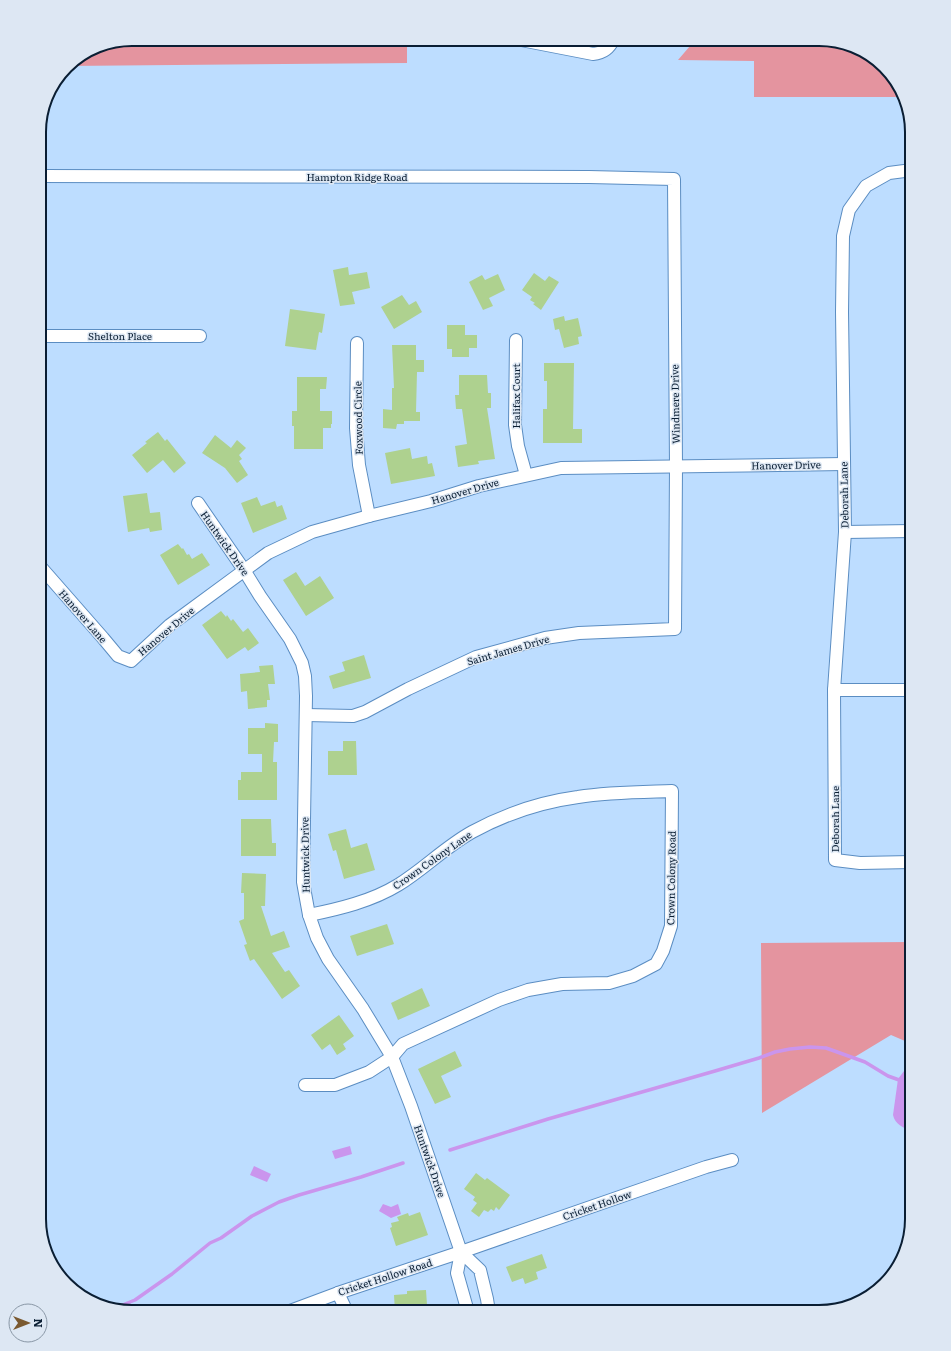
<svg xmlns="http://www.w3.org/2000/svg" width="951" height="1351" font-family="Literata,serif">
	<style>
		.green { fill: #e4949f }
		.water { fill: #ca95ed }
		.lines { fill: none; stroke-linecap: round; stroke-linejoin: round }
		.stream { stroke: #ca95ed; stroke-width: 3.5 }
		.building { fill: #aed18f }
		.street-casing { stroke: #5b8dc2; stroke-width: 14 }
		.street { stroke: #fff; stroke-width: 12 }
		.labels { text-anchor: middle; stroke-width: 3; stroke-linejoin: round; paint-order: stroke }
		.street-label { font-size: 10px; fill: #0a1e33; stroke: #dde7f3 }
		.rim { fill: none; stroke: #0a1e33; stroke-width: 2 }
	</style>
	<rect width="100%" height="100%" fill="#bdddff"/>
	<g class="green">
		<path d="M132 39H407V63L67 66 97 46Z"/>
		<path d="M696 39H825L866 52 899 85 903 97H754V61L678 60Z"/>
		<path d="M912 942V1044L891 1035 762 1113 761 943Z"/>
	</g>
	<g class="water">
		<path d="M912 1069V1131C903 1128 895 1124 893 1115L898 1079 904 1071Z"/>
		<path d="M350 1146 352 1154 335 1159 332 1151Z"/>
		<path d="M254 1166 271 1174 267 1182 250 1175Z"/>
		<path d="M383 1204 391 1207 398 1204 401 1214 391 1218 379 1211Z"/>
	</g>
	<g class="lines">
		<g class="stream">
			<path d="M450 1150 548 1119 715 1071 759 1058 775 1052 790 1049 810 1047 826 1048 865 1062 888 1076 902 1081"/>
			<path d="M115 1308 135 1300 172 1274 210 1243 221 1238 252 1216 279 1202 299 1195 361 1177 403 1163"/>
		</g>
	</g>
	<g class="building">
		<path d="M348 267 349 275 367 272 370 288 352 292 355 304 340 306 333 270Z"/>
		<path d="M534 273 545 281 549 276 559 282 541 310 533 304 535 303 530 300 532 297 522 290Z"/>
		<path d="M498 274 505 290 489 298 493 306 483 310 469 282 482 275 485 280Z"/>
		<path d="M402 295 409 305 416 301 422 312 394 329 381 307Z"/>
		<path d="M290 309 325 314 322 333 319 332 316 350 285 346Z"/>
		<path d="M564 316 565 321 578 318 582 336 578 337 579 344 564 348 559 329 555 330 553 319Z"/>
		<path d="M447 325H465V335H477V348H469V357H452V349H447Z"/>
		<path d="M392 345H416V360H424V372H417L416 412H420V421H404V424H397L396 429 383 428V409L392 410V388H394Z"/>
		<path d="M544 363H574L573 429H582V443H543V409H547V381H544Z"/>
		<path d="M459 375H487L488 393H491V408H487L495 459 478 461 479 464 458 467 455 446 467 444 462 409H456L455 395H459Z"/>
		<path d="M297 377H327L326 389H320V411H332V424H331V428H323V449H294V426H292V411H297Z"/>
		<path d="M158 432 165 441 167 439 186 463 174 473 163 460 147 473 132 455 147 443 145 442Z"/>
		<path d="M215 435 231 448 237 440 246 448 239 455 242 459 239 461 248 475 237 483 225 468 202 453Z"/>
		<path d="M410 448 412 459 427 456 428 464 432 463 435 476 391 484 385 453Z"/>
		<path d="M147 493 150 513 160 512 162 530 150 532 149 528 128 532 123 496Z"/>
		<path d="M257 497 261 506 275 501 277 507 282 505 287 519 253 533 241 503Z"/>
		<path d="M178 544 182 549 183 548 187 555 189 554 192 559 202 553 210 565 178 585 160 555Z"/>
		<path d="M296 572 305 586 320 576 334 598 306 616 283 580Z"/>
		<path d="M221 611 226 617 227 615 231 621 233 619 243 632 248 628 259 643 248 651 245 647 227 659 202 625Z"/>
		<path d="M364 655 371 678 333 689 329 676 345 671 342 662Z"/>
		<path d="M273 665 275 684H268L270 700H267V707L248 709 247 691 241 692 240 674 260 672 259 666Z"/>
		<path d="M265 723 278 724V742H274L273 762H277V800H238V780H241V772H262V754H248V728H265Z"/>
		<path d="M343 741H356L357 775H328V751H343Z"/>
		<path d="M241 819H271L272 843H276V856H241Z"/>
		<path d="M346 829 351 848 367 843 375 870 344 879 336 850 333 851 328 834Z"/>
		<path d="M242 873 266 874 265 906H261L271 936 284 931 290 947 272 953 285 972 289 970 300 986 282 999 254 959 250 961 244 945 247 944 239 921 244 919V893H241Z"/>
		<path d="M387 924 394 944 357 956 350 936Z"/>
		<path d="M422 988 430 1006 398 1020 391 1003Z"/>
		<path d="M339 1015 354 1036 343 1044 346 1049 337 1055 330 1044 322 1050 311 1035Z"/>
		<path d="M455 1051 462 1066 441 1076 451 1097 435 1104 418 1069Z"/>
		<path d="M476 1173 485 1180 487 1178 510 1195 499 1210 496 1207 494 1211 491 1209 488 1212 484 1210 479 1217 471 1211 477 1203 473 1200 475 1197 464 1189Z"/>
		<path d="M420 1212 428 1235 396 1246 390 1228 392 1227 391 1223 399 1221 397 1217 408 1213 409 1216Z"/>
		<path d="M542 1254 547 1268 536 1272 538 1279 525 1284 523 1278 512 1282 506 1267Z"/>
		<path d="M426 1290 427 1305 413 1306V1312H395L394 1295 407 1294V1291Z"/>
	</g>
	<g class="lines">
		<defs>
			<g id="street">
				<path d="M516 39 593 54C604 53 609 48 614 39"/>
				<path d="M39 176 589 177 674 179 676 466 675 629 579 633 545 638 476 657 408 689 365 712 353 716 306 715"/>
				<path d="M39 336H200"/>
				<path d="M516 340 515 425 518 446 526 475"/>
				<path d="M357 343 356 428 359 465 369 516"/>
				<path d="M198 503 244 570 260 596 290 639 302 663 305 676 306 696 303 882 309 915 317 938 328 959 363 1009 392 1057 411 1106 461 1252 480 1270 487 1299 489 1312"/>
				<path d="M845 532 912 531"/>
				<path d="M39 565 103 638 118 656 131 661 170 625 268 553 312 532 369 516 431 501 479 486 561 468 844 464"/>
				<path d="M834 690H912"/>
				<path d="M912 862 860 863 835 860 834 690 845 532 842 312 843 236 849 210 866 186 889 173 912 170"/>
				<path d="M305 1085H335L369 1072 392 1057 403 1044 499 1000 528 990 562 984 609 983 633 976 656 964 663 951 671 926 672 791C641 792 609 792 578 797 541 802 505 814 472 832 445 847 424 869 398 885 372 901 339 909 309 915"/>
				<path d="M461 1252 457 1273 468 1312"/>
				<path d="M338 1293 347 1312"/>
				<path d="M287 1312 338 1293 461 1252 706 1167 732 1160"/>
			</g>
		</defs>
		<use href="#street" class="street-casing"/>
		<use href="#street" class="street"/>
	</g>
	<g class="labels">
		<g class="street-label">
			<text x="357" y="181">Hampton Ridge Road</text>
			<text x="120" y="340">Shelton Place</text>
			<text transform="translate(516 396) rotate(-90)" y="4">Halifax Court</text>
			<text transform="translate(675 404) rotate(-91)" y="4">Windmere Drive</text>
			<text transform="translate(358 418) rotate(-91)" y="4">Foxwood Circle</text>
			<text transform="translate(786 465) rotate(-1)" y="4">Hanover Drive</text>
			<text transform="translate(465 491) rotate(-16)" y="4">Hanover Drive</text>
			<text transform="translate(844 495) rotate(-91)" y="4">Deborah Lane</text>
			<text transform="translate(225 543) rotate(55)" y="4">Huntwick Drive</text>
			<text transform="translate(83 616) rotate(49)" y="4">Hanover Lane</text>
			<text transform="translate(166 631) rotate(-40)" y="4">Hanover Drive</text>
			<text transform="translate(508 650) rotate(-16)" y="4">Saint James Drive</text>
			<text transform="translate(835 819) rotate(-90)" y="4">Deborah Lane</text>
			<text transform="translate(305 855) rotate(-91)" y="4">Huntwick Drive</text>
			<text transform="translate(432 860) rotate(-35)" y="4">Crown Colony Lane</text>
			<text transform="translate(671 878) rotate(-89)" y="4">Crown Colony Road</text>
			<text transform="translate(430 1161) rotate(71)" y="4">Huntwick Drive</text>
			<text transform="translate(597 1205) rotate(-19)" y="4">Cricket Hollow</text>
			<text transform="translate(385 1277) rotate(-18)" y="4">Cricket Hollow Road</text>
		</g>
	</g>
	<path d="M0 0H951V1351H0ZM132 46H819A86 86 0 0 1 905 132V1219A86 86 0 0 1 819 1305H132A86 86 0 0 1 46 1219V132A86 86 0 0 1 132 46Z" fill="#dde7f3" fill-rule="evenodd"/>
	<path class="rim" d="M132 46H819A86 86 0 0 1 905 132V1219A86 86 0 0 1 819 1305H132A86 86 0 0 1 46 1219V132A86 86 0 0 1 132 46Z"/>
	<g transform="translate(28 1323) rotate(90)"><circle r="19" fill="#dde7f3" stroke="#8997a6"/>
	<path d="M0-3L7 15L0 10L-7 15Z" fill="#7a5930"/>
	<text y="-6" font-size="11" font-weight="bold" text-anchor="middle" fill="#0a1e33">N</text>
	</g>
</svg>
